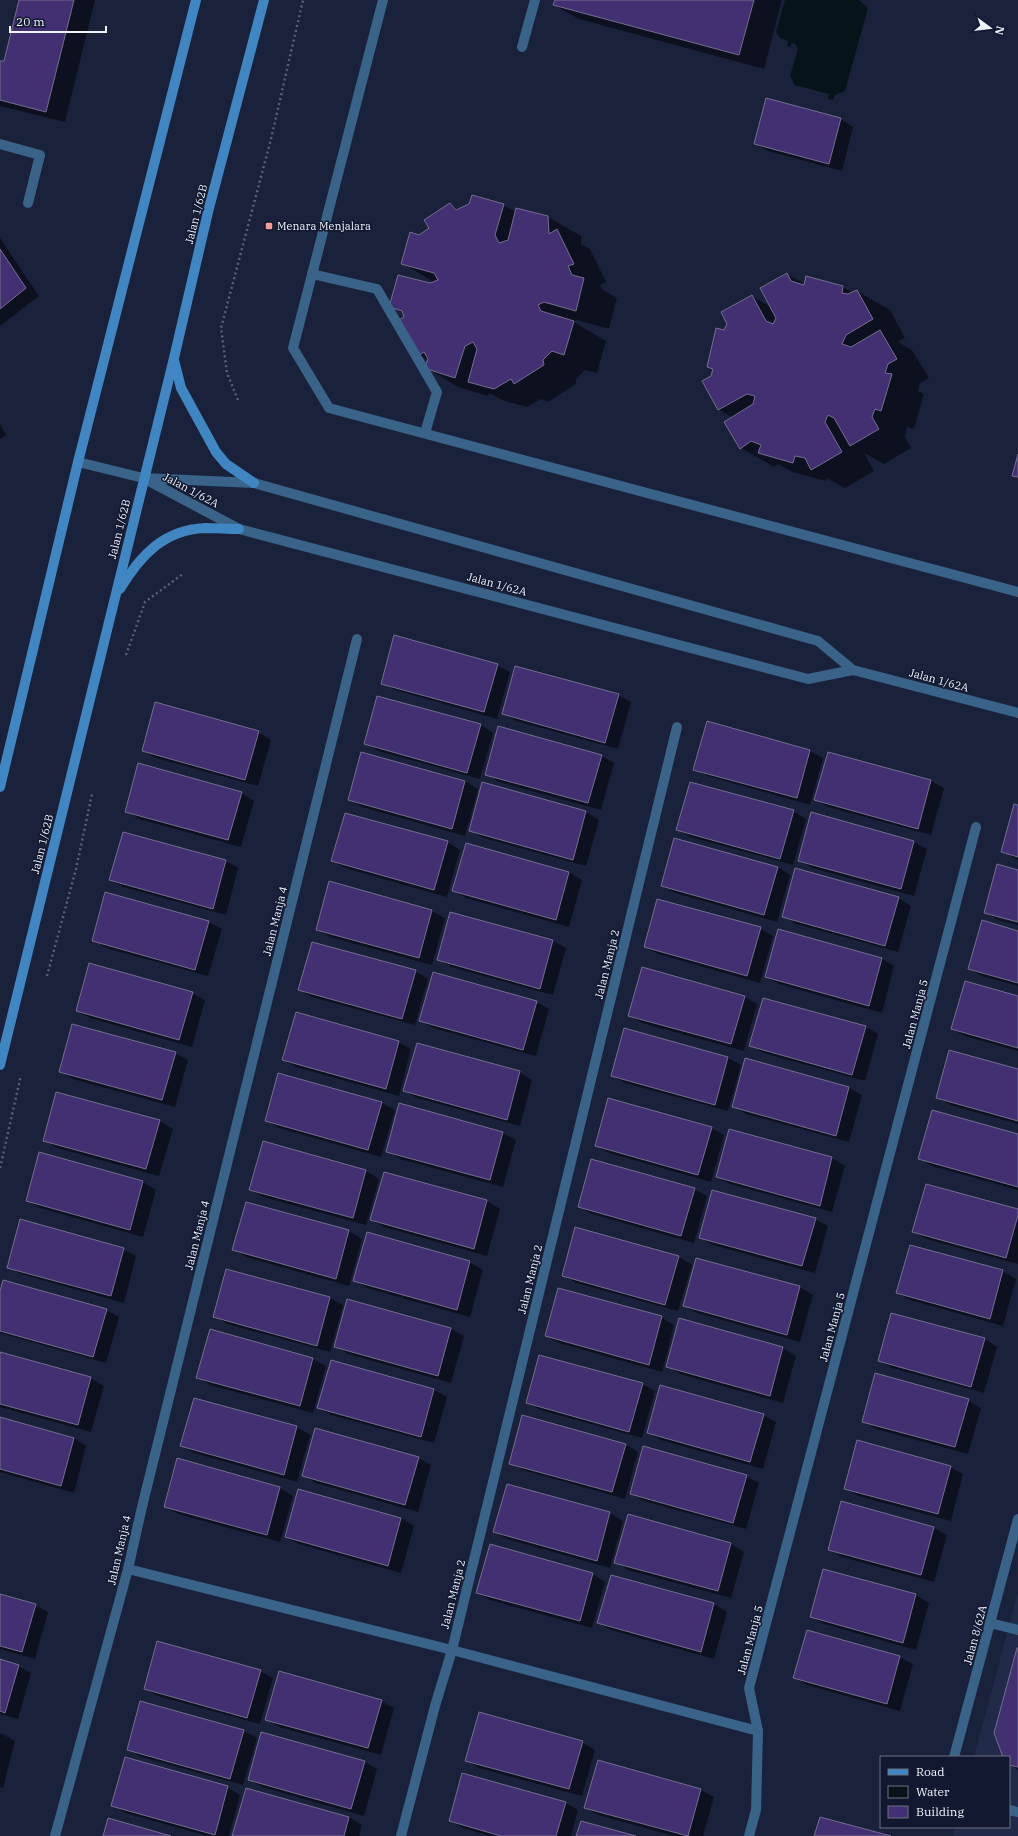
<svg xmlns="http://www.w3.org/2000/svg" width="1018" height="1836" font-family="'IBM Plex Serif',serif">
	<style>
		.built { fill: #212a48 }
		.water { fill: #061419 }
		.shadow { fill: #0007 }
		.building { fill: #423073; stroke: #746f8e }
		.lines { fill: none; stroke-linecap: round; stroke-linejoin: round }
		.path { stroke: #5b6175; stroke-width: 2.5; stroke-dasharray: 2 3; stroke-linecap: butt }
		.lane { stroke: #396388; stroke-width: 10 }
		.street { stroke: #396388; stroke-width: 10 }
		.secondary { stroke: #4086c2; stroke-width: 10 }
		.poi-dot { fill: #f59b98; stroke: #11182f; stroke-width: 1.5 }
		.labels { text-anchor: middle; stroke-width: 3; stroke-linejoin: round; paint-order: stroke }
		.street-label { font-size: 11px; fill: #eff3fe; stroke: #11182f }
		.poi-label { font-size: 11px; fill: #eff3fe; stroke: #11182f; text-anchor: start }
	</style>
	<rect width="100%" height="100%" fill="#1a213a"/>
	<path class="built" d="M1018 1592V1836H953L955 1827H1009V1757H974Z"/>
	<path class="water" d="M785 0H859L868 8 845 91 835 95 833 100 828 99 829 94 795 85 790 76 798 49 795 44 792 43 790 47 787 46 788 41 780 38 776 32Z"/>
	<g class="shadow">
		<path d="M20 0H95L65 122 0 106V62L5 63Z"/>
		<path d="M556 0H782L764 69 579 19 554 5Z"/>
		<path d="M841 119 853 127 842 171 768 151 755 144Z"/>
		<path d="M451 204 459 210 503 205 516 212 548 217 581 236V244L590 249 606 282 600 285 602 289 617 298 609 329 577 320 574 322 606 341 597 373 585 370 576 379V384L548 402 541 399 527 407 502 400 489 393 488 396 458 387 426 368 428 360 419 355 404 314 390 306 435 283 402 263 419 236 430 228Z"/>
		<path d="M0 238 39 296 0 326Z"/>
		<path d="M787 274 805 284 806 278 843 287 853 293 857 291 890 310 905 338 898 342 912 350 929 378 920 383 918 391 924 394 914 429 907 427 905 437 911 448 884 464 864 453 874 471 845 488 827 478 826 481 792 472 778 464 774 467 741 448 733 418 718 409 712 377 714 370 708 366 724 331 752 296 771 307Z"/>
		<path d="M0 424 6 435 0 439Z"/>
		<path d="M497 665 510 672 497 719 395 690 382 683Z"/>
		<path d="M618 695 631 702 618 749 516 721 503 713Z"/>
		<path d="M708 722 810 751 823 758 810 805 708 776 695 769Z"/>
		<path d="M481 725 493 733 480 779 378 751 365 743Z"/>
		<path d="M258 732 271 740 258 786 156 758 143 751Z"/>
		<path d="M362 753 465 781 478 789 465 836 362 807 349 800Z"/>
		<path d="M829 753 931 781 944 788 931 835 828 807 816 800Z"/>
		<path d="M602 756 614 763 601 810 499 782 486 774Z"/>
		<path d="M483 784 586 812 599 820 586 866 483 838 470 830Z"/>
		<path d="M242 793 254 801 241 847 139 819 126 811Z"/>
		<path d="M1018 806V860L1002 851Z"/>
		<path d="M793 811 806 819 793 865 690 837 677 829Z"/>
		<path d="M811 813 914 842 927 849 914 896 812 868 799 860Z"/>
		<path d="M448 842 460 850 447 897 345 868 332 861Z"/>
		<path d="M226 861 238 868 226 915 123 887 110 880Z"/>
		<path d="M778 867 790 875 777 922 675 893 662 886Z"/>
		<path d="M1018 871V921L997 916V918L1018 923V925L998 920 985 912Z"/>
		<path d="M569 872 582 880 569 927 466 898 453 891Z"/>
		<path d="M329 882 432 911 445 918 432 965 330 937 317 929Z"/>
		<path d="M898 898 911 906 898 952 796 924 783 916Z"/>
		<path d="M451 913 553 941 566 948 553 995 451 967 438 959Z"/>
		<path d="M209 922 222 929 208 976 106 948 93 940Z"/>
		<path d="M760 928 773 936 760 983 658 954 645 947Z"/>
		<path d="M1018 932V986L982 976 969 969Z"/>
		<path d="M881 958 894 966 882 1013 779 984 766 977Z"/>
		<path d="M415 971 428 979 415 1025 312 997 299 990Z"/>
		<path d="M192 993 205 1000 192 1047 90 1018 77 1011Z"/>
		<path d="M745 997 757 1004 744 1051 642 1023 629 1015Z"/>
		<path d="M1018 997V1051L965 1036 952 1029Z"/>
		<path d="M536 1002 549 1009 536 1056 433 1028 420 1020Z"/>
		<path d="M866 1027 878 1034 865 1081 763 1053 750 1045Z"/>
		<path d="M398 1042 411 1049 399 1096 296 1067 283 1060Z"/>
		<path d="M175 1053 188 1060 175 1107 73 1079 60 1071Z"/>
		<path d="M728 1058 741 1065 728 1111 625 1083 612 1076Z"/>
		<path d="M1018 1070V1124L950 1105 937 1097Z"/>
		<path d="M519 1072 532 1080 520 1126 417 1098 404 1091Z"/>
		<path d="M849 1088 862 1095 849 1142 746 1114 733 1106Z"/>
		<path d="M57 1093 160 1121 173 1129 159 1176 57 1148 44 1140Z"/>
		<path d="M382 1103 395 1110 381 1157 279 1128 266 1121Z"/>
		<path d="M711 1128 724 1135 711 1182 609 1153 596 1146Z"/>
		<path d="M730 1130 832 1158 845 1166 832 1212 730 1184 717 1177Z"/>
		<path d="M503 1133 516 1140 503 1187 400 1159 387 1151Z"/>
		<path d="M1018 1135V1190L932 1166 919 1158Z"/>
		<path d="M263 1142 366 1171 379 1179 366 1225 263 1197 250 1189Z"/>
		<path d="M40 1154 143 1182 156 1190 143 1237 40 1208 27 1201Z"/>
		<path d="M384 1173 487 1201 500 1209 487 1256 384 1227 371 1220Z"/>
		<path d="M694 1189 707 1196 694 1243 592 1214 579 1207Z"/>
		<path d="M246 1203 349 1231 362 1239 349 1286 246 1257 234 1250Z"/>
		<path d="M1018 1210V1264L926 1239 914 1232Z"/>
		<path d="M815 1219 828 1226 815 1273 713 1245 700 1237Z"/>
		<path d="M368 1234 470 1262 483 1270 470 1317 367 1288 354 1280Z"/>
		<path d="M910 1246 1003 1271 1016 1279 1003 1326 910 1300 897 1293Z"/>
		<path d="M123 1249 136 1256 124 1303 21 1274 8 1267Z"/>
		<path d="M679 1257 692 1265 678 1311 576 1283 563 1275Z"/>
		<path d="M697 1259 800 1287 813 1295 800 1342 697 1313 684 1306Z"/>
		<path d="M227 1270 330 1298 343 1305 330 1352 227 1324 215 1316Z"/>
		<path d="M0 1295 106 1310 119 1317 106 1363 0 1333Z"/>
		<path d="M661 1317 674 1325 662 1372 559 1343 546 1336Z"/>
		<path d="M680 1320 783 1348 796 1356 783 1403 680 1374 667 1366Z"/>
		<path d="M451 1329 464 1336 451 1383 348 1354 336 1347Z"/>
		<path d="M210 1330 313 1359 326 1366 313 1413 210 1385 197 1377Z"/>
		<path d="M985 1339 997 1347 984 1393 892 1368 879 1361Z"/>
		<path d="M0 1353 91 1378 104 1386 91 1432 0 1407Z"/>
		<path d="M331 1361 434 1390 447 1397 434 1443 331 1415 318 1408Z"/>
		<path d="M642 1384 655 1391 642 1438 540 1410 527 1402Z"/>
		<path d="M195 1399 297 1427 310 1435 297 1482 194 1453 182 1446Z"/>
		<path d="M968 1400 981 1408 968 1454 876 1429 863 1421Z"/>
		<path d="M763 1415 776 1422 763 1469 661 1440 648 1433Z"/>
		<path d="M0 1418 74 1438 86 1446 74 1493 0 1472Z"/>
		<path d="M626 1445 638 1452 625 1499 523 1470 510 1463Z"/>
		<path d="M418 1458 431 1465 418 1512 316 1483 303 1476Z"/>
		<path d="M177 1460 280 1488 293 1496 280 1542 178 1514 165 1507Z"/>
		<path d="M950 1467 963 1474 951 1521 858 1496 845 1488Z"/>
		<path d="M746 1476 759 1483 746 1529 644 1501 631 1494Z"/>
		<path d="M507 1485 610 1513 623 1521 610 1568 507 1539 494 1532Z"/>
		<path d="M299 1490 401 1518 414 1526 401 1573 299 1544 286 1537Z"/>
		<path d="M842 1502 934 1528 947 1535 934 1582 842 1557 829 1549Z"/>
		<path d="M628 1516 731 1544 744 1552 731 1598 628 1570 615 1562Z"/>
		<path d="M824 1570 916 1595 929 1603 916 1650 824 1624 811 1617Z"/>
		<path d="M593 1574 605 1582 592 1628 490 1600 477 1593Z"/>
		<path d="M611 1576 714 1604 727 1612 714 1659 611 1630 598 1623Z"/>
		<path d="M0 1595 35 1605 48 1612 35 1659 0 1649Z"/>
		<path d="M808 1631 900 1657 913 1664 900 1711 807 1685 795 1678Z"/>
		<path d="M1018 1649V1770L1009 1764V1757H1004Z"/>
		<path d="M0 1660 18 1666 31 1673 18 1719 0 1714Z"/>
		<path d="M260 1671 273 1678 260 1724 158 1696 145 1689Z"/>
		<path d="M381 1701 394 1708 381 1755 279 1727 266 1719Z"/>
		<path d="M244 1731 257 1738 243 1785 141 1757 128 1749Z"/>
		<path d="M0 1733 15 1741 3 1788 0 1787Z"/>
		<path d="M582 1742 595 1750 582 1796 479 1768 467 1761Z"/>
		<path d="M598 1761 701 1790 714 1797 703 1836H674L598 1815 585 1808Z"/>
		<path d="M365 1762 377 1769 364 1816 262 1787 249 1780Z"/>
		<path d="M227 1787 240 1795 229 1836H208L125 1813 112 1805Z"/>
		<path d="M246 1789 349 1817 362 1825 359 1836H234Z"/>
		<path d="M566 1803 578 1810 571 1836H490L463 1828 450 1821Z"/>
	</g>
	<g class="building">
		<path d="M19 0H74L46 112 0 100V61H4Z"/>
		<path d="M555 0H754L739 55 553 5Z"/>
		<path d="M766 98 841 118 829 164 754 144Z"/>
		<path d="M472 195 504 204 495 235 499 243 508 240 516 208 548 216 549 234 557 229 574 264 568 266 572 275 584 278 576 311 544 302 538 305 541 311 574 321 564 355 552 351 543 360 544 365 514 384 511 379 494 389 468 382 477 349 473 342 465 346 455 378 424 368 428 359 424 352 418 356 397 321 404 317 402 311 389 307 398 275 430 283 438 280 434 273 401 264 410 232 419 235 429 228 424 220 450 203 456 210 469 204Z"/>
		<path d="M0 249 26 288 0 309Z"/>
		<path d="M787 273 791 281 804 285 806 276 843 286 842 293 848 294 857 290 873 319 846 335 842 344 851 347 880 330 897 359 888 364 885 373 892 374 881 411 875 409 872 417 879 429 850 446 834 418 828 415 825 422 842 452 811 470 805 458 795 456 793 463 758 453 761 445 751 441 740 449 724 422 753 404 755 396 747 394 718 410 702 381 711 376 713 369 707 367 716 328 724 330 727 324 721 312 752 295 766 321 773 324 776 318 760 288Z"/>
		<path d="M1018 454V477L1012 476Z"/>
		<path d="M394 635 498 664 484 712 381 684Z"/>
		<path d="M515 666 619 694 605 743 502 714Z"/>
		<path d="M377 696 481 724 467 773 364 744Z"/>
		<path d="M155 702 259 731 245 780 142 751Z"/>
		<path d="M707 721 810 750 797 798 693 770Z"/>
		<path d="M498 726 602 755 588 803 485 775Z"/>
		<path d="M361 752 465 781 452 829 348 800Z"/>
		<path d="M828 752 931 780 918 829 814 800Z"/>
		<path d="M138 763 242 792 228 840 125 812Z"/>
		<path d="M482 782 586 811 573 860 469 831Z"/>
		<path d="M690 782 794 810 780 859 676 830Z"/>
		<path d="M1014 804 1018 805V857L1001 852Z"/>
		<path d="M811 812 914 841 901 889 798 861Z"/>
		<path d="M345 813 448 841 434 890 331 861Z"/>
		<path d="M123 832 226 860 213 909 109 880Z"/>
		<path d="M674 838 778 867 764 915 661 886Z"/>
		<path d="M466 843 569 872 556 920 452 891Z"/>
		<path d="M997 864 1018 870V922L984 913Z"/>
		<path d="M795 868 899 897 885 946 782 917Z"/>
		<path d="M329 881 432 910 419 958 316 930Z"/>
		<path d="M105 892 209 921 195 970 92 941Z"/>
		<path d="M657 899 761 927 747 976 644 947Z"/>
		<path d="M450 912 553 940 540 989 437 960Z"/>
		<path d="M982 920 1018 931V983L968 969Z"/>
		<path d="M778 929 882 958 869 1006 765 977Z"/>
		<path d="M312 942 416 970 402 1019 298 990Z"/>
		<path d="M89 963 193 992 179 1040 76 1011Z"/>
		<path d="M642 967 745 996 731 1044 628 1016Z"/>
		<path d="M433 972 537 1001 523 1050 419 1021Z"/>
		<path d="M965 981 1018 996V1048L951 1029Z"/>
		<path d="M763 998 866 1026 852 1075 749 1046Z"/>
		<path d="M296 1012 399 1041 386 1089 282 1060Z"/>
		<path d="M72 1024 176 1052 162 1100 59 1072Z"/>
		<path d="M624 1028 728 1057 715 1105 611 1076Z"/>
		<path d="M417 1043 520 1071 507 1120 403 1091Z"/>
		<path d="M949 1050 1018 1069V1121L936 1098Z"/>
		<path d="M745 1058 849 1087 836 1136 732 1107Z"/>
		<path d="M278 1073 382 1102 368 1150 265 1121Z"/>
		<path d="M56 1092 160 1120 146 1169 43 1141Z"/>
		<path d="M608 1098 712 1127 698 1175 595 1146Z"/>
		<path d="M399 1103 503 1132 490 1180 386 1152Z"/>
		<path d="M932 1110 1018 1134V1187L918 1159Z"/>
		<path d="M729 1129 832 1157 820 1206 716 1177Z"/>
		<path d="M263 1141 366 1170 353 1218 249 1190Z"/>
		<path d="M39 1152 143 1181 130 1230 26 1201Z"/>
		<path d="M591 1159 695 1188 681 1236 578 1207Z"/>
		<path d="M384 1172 487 1200 474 1249 370 1220Z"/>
		<path d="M926 1184 1018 1209V1215L1006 1258 912 1232Z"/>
		<path d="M712 1190 816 1218 802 1266 699 1238Z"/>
		<path d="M246 1202 349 1230 336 1279 232 1250Z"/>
		<path d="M20 1219 124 1248 111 1296 7 1268Z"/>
		<path d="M575 1227 679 1256 665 1305 562 1276Z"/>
		<path d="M367 1232 470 1261 457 1310 353 1281Z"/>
		<path d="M910 1245 1003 1270 990 1319 896 1293Z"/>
		<path d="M696 1258 800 1286 787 1335 683 1306Z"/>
		<path d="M226 1269 330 1297 317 1346 213 1317Z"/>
		<path d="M3 1280 107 1309 93 1357 0 1331V1291Z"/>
		<path d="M558 1288 662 1316 649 1365 545 1336Z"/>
		<path d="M347 1299 451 1328 438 1376 334 1347Z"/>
		<path d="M891 1313 985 1338 971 1387 878 1361Z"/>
		<path d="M679 1318 783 1347 770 1396 666 1367Z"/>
		<path d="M210 1329 313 1358 300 1406 196 1378Z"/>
		<path d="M0 1352 91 1377 78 1425 0 1404Z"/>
		<path d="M539 1355 643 1383 629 1432 526 1403Z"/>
		<path d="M331 1360 434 1389 421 1437 317 1408Z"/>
		<path d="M875 1373 969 1399 955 1447 862 1422Z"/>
		<path d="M660 1385 764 1414 750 1462 647 1433Z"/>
		<path d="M194 1398 297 1426 284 1475 180 1446Z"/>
		<path d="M522 1415 626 1444 612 1492 509 1464Z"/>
		<path d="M0 1417 74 1438 61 1486 0 1469Z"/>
		<path d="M315 1428 419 1457 405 1505 302 1476Z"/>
		<path d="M857 1440 951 1466 938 1514 844 1489Z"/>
		<path d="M643 1446 747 1475 733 1523 630 1494Z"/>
		<path d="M177 1458 280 1487 267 1535 164 1507Z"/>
		<path d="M507 1484 610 1512 597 1561 493 1532Z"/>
		<path d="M298 1489 401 1518 388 1566 285 1537Z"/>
		<path d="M841 1501 934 1527 921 1575 828 1550Z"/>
		<path d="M628 1514 731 1543 718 1591 614 1563Z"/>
		<path d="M490 1544 593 1573 580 1621 476 1593Z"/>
		<path d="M823 1569 916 1594 903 1643 810 1617Z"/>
		<path d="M611 1575 714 1603 701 1652 597 1623Z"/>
		<path d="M0 1594 36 1604 22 1652 0 1646Z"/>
		<path d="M807 1630 900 1656 887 1704 793 1678Z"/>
		<path d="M157 1641 261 1670 247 1718 144 1689Z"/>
		<path d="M1017 1648H1018V1767L1009 1765V1757H1003L994 1733Z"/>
		<path d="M0 1659 19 1665 5 1713 0 1711Z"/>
		<path d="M279 1671 382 1700 368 1748 265 1720Z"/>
		<path d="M140 1701 244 1730 230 1779 127 1750Z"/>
		<path d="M479 1712 583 1741 569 1789 465 1761Z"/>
		<path d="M261 1732 365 1761 351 1809 248 1780Z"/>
		<path d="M125 1757 228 1786 215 1835 111 1806Z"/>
		<path d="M598 1760 701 1789 688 1836 584 1808Z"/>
		<path d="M462 1773 566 1802 556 1836H501L449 1821Z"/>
		<path d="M246 1788 349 1817 344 1836H232Z"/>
		<path d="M820 1817 891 1836H814Z"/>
		<path d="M108 1818 171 1836H103Z"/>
		<path d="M581 1821 636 1836H576Z"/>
	</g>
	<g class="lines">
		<g class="path">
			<path d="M238 400 227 373 221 328 271 139 303 0"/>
			<path d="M126 655 145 602 184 573"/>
			<path d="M47 976 76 869 92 794"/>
			<path d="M0 1168 21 1075"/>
		</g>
		<g class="lane">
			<path d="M383 0 293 348 329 408 1018 592"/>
			<path d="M522 47 535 0"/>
			<path d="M0 144 40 155 28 203"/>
			<path d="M312 274 377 289 437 392 425 433"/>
			<path d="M990 1623 1018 1630"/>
		</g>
		<g class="street">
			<path d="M78 462 143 478 254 483 818 641 853 670 1018 713"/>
			<path d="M147 480 239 529 808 679 853 670"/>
			<path d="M128 1569 452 1650 758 1731"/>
			<path d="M954 1757 1018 1519"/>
			<path d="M1009 1810 1018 1812"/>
			<path d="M55 1836 128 1569 142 1507 357 639"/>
			<path d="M401 1836 435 1706 452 1650 677 727"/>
			<path d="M749 1836 756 1810 758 1731 749 1688 976 827"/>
		</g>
		<g class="secondary">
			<path d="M174 360 181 388 216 452 226 464 254 483"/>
			<path d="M120 589C140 556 163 530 205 528 216 528 228 529 239 529"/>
			<path d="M0 787 78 462 196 0"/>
			<path d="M0 1065 174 358 208 212 264 0"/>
		</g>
	</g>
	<rect class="poi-dot" x="265" y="222" width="8" height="8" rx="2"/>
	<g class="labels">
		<g class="street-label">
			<text transform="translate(196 214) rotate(-76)" y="4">Jalan 1/62B</text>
			<text transform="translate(191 490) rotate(28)" y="4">Jalan 1/62A</text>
			<text transform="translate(119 529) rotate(-76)" y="4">Jalan 1/62B</text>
			<text transform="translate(497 584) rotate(15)" y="4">Jalan 1/62A</text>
			<text transform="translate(939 680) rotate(15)" y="4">Jalan 1/62A</text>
			<text transform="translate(42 844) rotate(-76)" y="4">Jalan 1/62B</text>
			<text transform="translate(275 921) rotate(-76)" y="4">Jalan Manja 4</text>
			<text transform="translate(607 964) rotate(-76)" y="4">Jalan Manja 2</text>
			<text transform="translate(915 1014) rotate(-75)" y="4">Jalan Manja 5</text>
			<text transform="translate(197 1235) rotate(-76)" y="4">Jalan Manja 4</text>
			<text transform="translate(530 1279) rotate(-76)" y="4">Jalan Manja 2</text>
			<text transform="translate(832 1327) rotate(-75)" y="4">Jalan Manja 5</text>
			<text transform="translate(119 1550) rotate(-77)" y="4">Jalan Manja 4</text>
			<text transform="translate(453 1594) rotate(-76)" y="4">Jalan Manja 2</text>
			<text transform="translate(975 1635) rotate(-75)" y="4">Jalan 8/62A</text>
			<text transform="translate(750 1640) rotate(-75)" y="4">Jalan Manja 5</text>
		</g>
		<g class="poi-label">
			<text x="277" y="230">Menara Menjalara</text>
		</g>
	</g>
	<rect x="880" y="1756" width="130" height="72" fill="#11182f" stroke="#6a7082"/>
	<rect x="888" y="1769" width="20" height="6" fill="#4086c2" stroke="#6a7082"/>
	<text x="916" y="1776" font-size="12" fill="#eff3fe">Road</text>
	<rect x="888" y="1786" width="20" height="12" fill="#061419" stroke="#6a7082"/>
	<text x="916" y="1796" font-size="12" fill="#eff3fe">Water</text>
	<rect x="888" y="1806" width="20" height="12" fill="#423073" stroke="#6a7082"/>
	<text x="916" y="1816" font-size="12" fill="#eff3fe">Building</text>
	<g transform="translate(990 28) rotate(105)" stroke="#11182f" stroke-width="3" paint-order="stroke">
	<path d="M0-3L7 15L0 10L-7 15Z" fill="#eff3fe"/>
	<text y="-6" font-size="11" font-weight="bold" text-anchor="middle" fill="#eff3fe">N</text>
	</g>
	<path d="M10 26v6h96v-6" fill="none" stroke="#eff3fe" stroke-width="2"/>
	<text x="16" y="26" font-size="12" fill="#eff3fe" stroke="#11182f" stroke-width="3" paint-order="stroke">20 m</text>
</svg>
